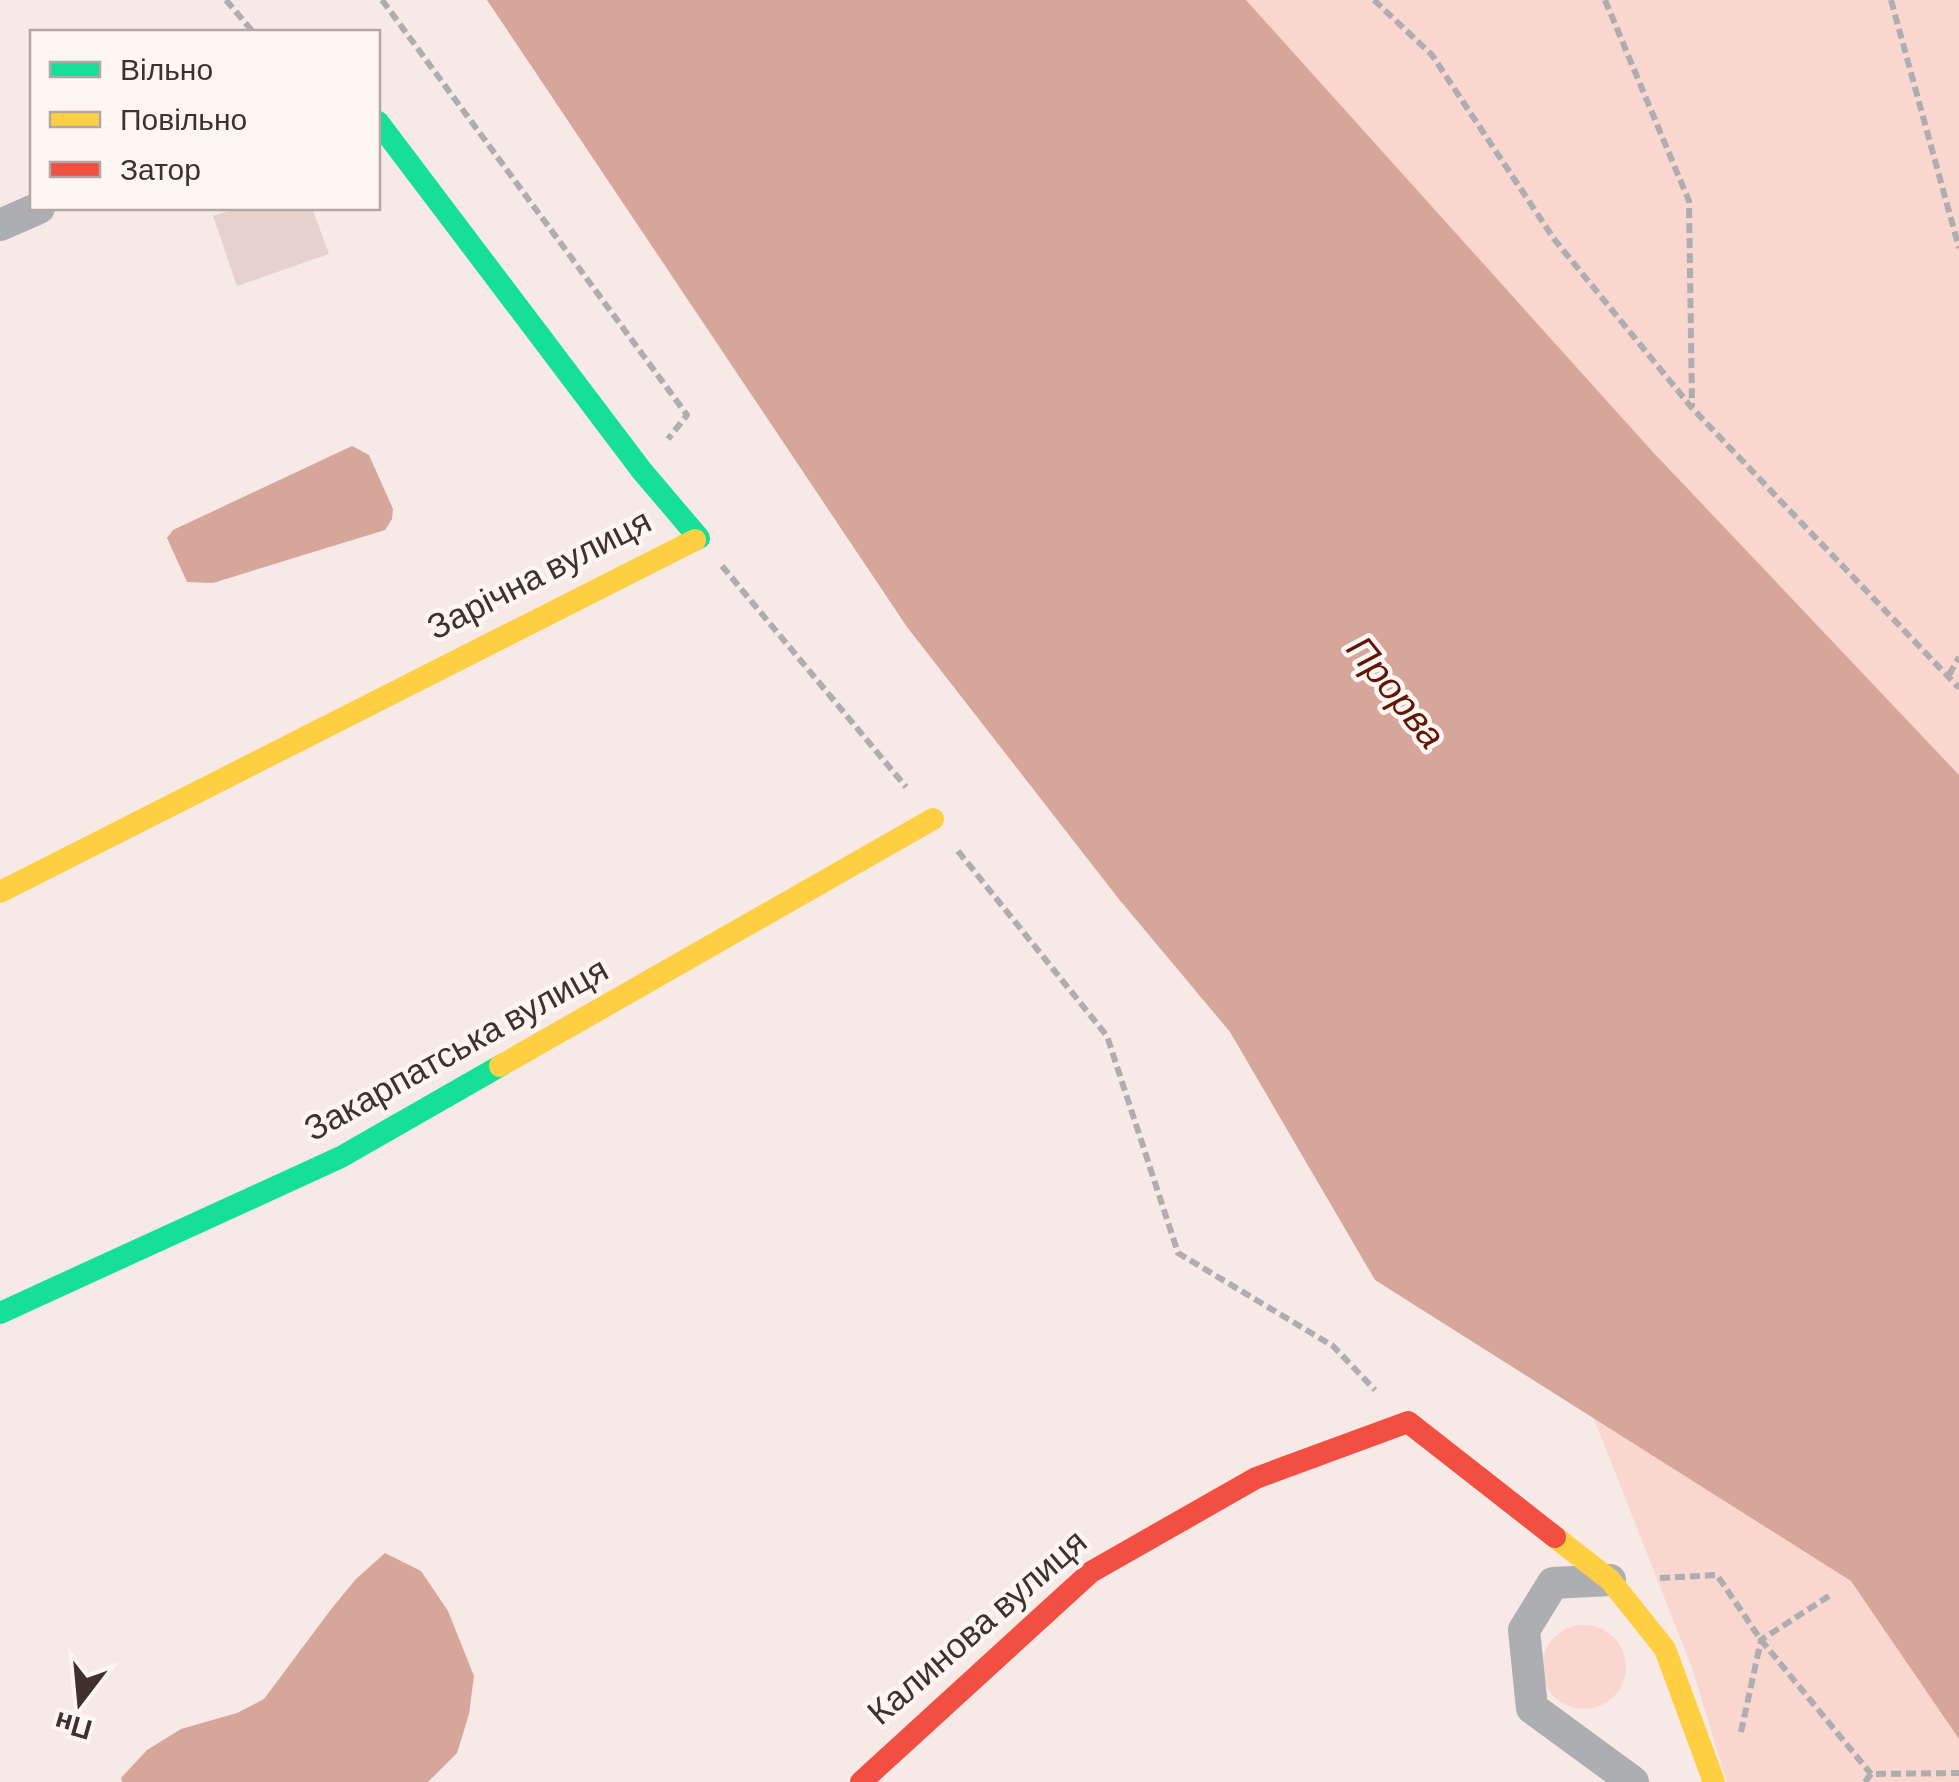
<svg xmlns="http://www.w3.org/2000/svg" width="1959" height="1782" font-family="Barlow,sans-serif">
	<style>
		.green { fill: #f9d7ce }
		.water { fill: #d6a69a }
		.building { fill: #e5d2cd }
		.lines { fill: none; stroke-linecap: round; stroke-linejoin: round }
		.path { stroke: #aeadaf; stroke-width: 6; stroke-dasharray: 10 5; stroke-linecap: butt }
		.street { stroke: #acaeb1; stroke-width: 32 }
		.fast { stroke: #16e098; stroke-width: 22 }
		.slow { stroke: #ffcf43; stroke-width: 22 }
		.jam { stroke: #f24e42; stroke-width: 22 }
		.labels { text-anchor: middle; stroke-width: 9; stroke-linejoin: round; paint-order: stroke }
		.street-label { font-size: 35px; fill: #41312d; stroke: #fef6f3 }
		.water-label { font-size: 38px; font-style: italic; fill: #611605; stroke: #fef6f3 }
	</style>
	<rect width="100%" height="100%" fill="#f7e9e5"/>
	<g class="green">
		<path d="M1034 0H1959V1782H1727L1691 1665Z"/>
		<circle cx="1584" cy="1667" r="42"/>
	</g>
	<g class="water">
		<path d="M487 0H1246L1651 450 1959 775V1739L1851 1581 1375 1280 1230 1032 1118 898 907 627Z"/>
		<path d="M352 446 369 455 393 509 392 519 385 530 213 583 187 582 167 538 173 530Z"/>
		<path d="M385 1553 421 1571 448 1611 474 1676 469 1714 457 1753 428 1782H122L121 1778 147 1750 181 1729 237 1713 264 1699 332 1608 356 1579Z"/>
	</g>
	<path class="building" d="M237 208H312L329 254 237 286 213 216Z"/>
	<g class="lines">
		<g class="path">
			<path d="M226 0 253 32"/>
			<path d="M382 0 687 415 668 439"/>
			<path d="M1374 0 1432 55 1554 239 1692 408 1959 688"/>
			<path d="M1605 0 1689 201 1692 407"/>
			<path d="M1891 0 1959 248"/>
			<path d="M722 566 906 787"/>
			<path d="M1949 675 1959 657"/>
			<path d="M958 851 1107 1036 1178 1253 1333 1346 1375 1390"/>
			<path d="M1660 1578 1717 1575 1761 1640 1871 1774"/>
			<path d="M1741 1732 1761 1640 1832 1594"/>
			<path d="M1865 1782 1871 1774 1959 1773"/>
		</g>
		<g class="street">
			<path d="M0 225 39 208"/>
			<path d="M1610 1580 1553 1583 1524 1630 1532 1708 1633 1782"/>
		</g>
		<g class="fast">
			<path d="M378 122 642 471 699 538 695 540"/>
			<path d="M0 1313 341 1157 500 1066"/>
		</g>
		<g class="slow">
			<path d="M0 892 695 540"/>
			<path d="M500 1066 933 819"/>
			<path d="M1555 1537 1610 1580 1665 1649 1714 1782"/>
		</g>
		<path class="jam" d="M861 1782 1091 1572 1256 1478 1408 1422 1555 1537"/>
	</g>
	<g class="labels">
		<g class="street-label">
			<text transform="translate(539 574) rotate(-27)" y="12">Зарічна вулиця</text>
			<text transform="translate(456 1049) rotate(-29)" y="12">Закарпатська вулиця</text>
			<text transform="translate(977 1627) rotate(-41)" y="12">Калинова вулиця</text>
		</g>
		<g class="water-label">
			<text transform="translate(1396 692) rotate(51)" y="13">Прорва</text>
		</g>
	</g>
	<rect x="30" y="30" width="350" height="180" fill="#fef6f3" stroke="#b2a7a4" stroke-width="2.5"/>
	<rect x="50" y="62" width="50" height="15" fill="#16e098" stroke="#b2a7a4" stroke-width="2.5"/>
	<text x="120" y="80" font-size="30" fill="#41312d">Вільно</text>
	<rect x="50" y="112" width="50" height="15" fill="#ffcf43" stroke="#b2a7a4" stroke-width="2.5"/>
	<text x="120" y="130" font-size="30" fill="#41312d">Повільно</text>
	<rect x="50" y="162" width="50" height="15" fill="#f24e42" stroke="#b2a7a4" stroke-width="2.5"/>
	<text x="120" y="180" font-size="30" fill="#41312d">Затор</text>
	<g transform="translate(80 1702) rotate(196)" stroke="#fef6f3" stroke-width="8" paint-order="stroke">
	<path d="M0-8L18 38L0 25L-18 38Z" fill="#41312d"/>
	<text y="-15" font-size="28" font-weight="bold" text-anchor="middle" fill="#41312d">Пн</text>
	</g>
</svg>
